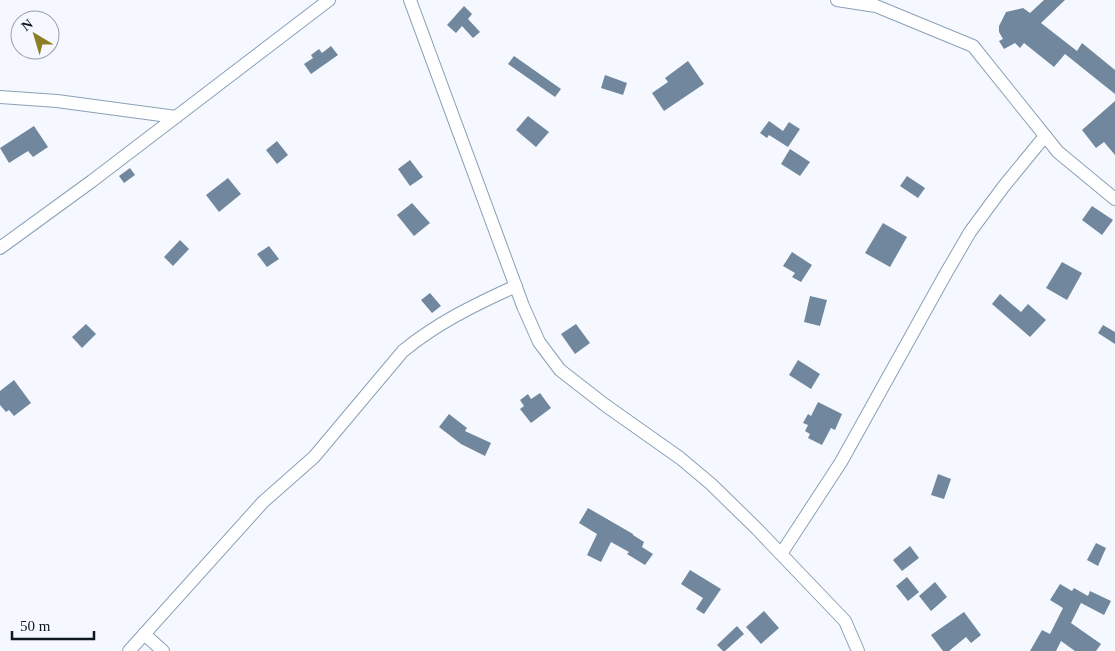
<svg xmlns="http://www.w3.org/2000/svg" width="1115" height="651" font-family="'Times New Roman',serif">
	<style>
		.building { fill: #71879d }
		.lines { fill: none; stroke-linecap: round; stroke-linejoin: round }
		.minor-casing { stroke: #8aa1b8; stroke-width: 14 }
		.minor { stroke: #fff; stroke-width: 12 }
	</style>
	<rect width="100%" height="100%" fill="#f5f9ff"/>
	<g class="building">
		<path d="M1044 0H1065L1041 23 1077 51 1082 43 1115 70V94L1065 54 1054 67 1024 43 1020 48 1015 43 1004 49 999 41 1003 39 999 32V26L1006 12 1023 8 1030 13Z"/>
		<path d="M464 6 472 14 468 19 480 32 473 38 462 26 456 33 447 25Z"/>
		<path d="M331 46 338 55 311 74 304 64 313 58 311 55 319 49 322 53Z"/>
		<path d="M514 56 561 89 555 97 508 64Z"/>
		<path d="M688 61 704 84 664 111 652 93 668 82 665 78Z"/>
		<path d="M605 75 627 83 623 95 601 88Z"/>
		<path d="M1115 101V155L1104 142 1096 148 1082 130Z"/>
		<path d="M528 116 549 132 536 147 516 130Z"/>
		<path d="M769 121 783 131 789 122 800 129 788 147 769 135 767 138 760 133Z"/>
		<path d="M34 126 48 147 33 157 28 151 9 163 0 148Z"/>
		<path d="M277 141 288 155 277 164 266 150Z"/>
		<path d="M790 149 810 162 800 176 781 164Z"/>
		<path d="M410 160 423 177 410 186 398 169Z"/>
		<path d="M130 168 135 175 124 183 119 176Z"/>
		<path d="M907 176 925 188 918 198 900 186Z"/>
		<path d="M228 178 241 194 219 212 206 195Z"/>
		<path d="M412 203 430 223 414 236 397 215Z"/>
		<path d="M1092 206 1113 220 1102 235 1082 220Z"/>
		<path d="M883 223 907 237 890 267 865 253Z"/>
		<path d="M180 240 189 249 173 266 164 257Z"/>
		<path d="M269 246 279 259 267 267 257 254Z"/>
		<path d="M792 252 812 265 801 282 792 277 795 273 783 266Z"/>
		<path d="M1062 262 1082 273 1067 300 1046 288Z"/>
		<path d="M430 293 441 306 432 313 421 300Z"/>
		<path d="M1000 294 1021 312 1028 304 1046 320 1030 337 992 304Z"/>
		<path d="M810 296 827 300 820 326 804 322Z"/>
		<path d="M86 324 96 334 82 348 72 337Z"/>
		<path d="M576 324 590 343 575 354 561 334Z"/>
		<path d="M1103 325 1115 332V344L1098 333Z"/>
		<path d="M798 360 820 374 811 389 789 375Z"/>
		<path d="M14 380 31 403 14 416 9 410 6 412 0 405V391Z"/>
		<path d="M540 393 551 408 531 423 520 409 524 406 520 400 528 394 531 399Z"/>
		<path d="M818 402 842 414 835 430 831 428 822 445 808 438 810 434 805 431 808 425 803 423 808 414 811 416Z"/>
		<path d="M449 414 467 428 465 431 491 443 485 456 461 444 439 427Z"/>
		<path d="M938 474 951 479 944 499 931 495Z"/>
		<path d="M588 508 633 534V535L644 542 642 547 653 554 645 565 627 554 629 552 611 542 601 562 587 555 597 534 579 523Z"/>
		<path d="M1096 543 1106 548 1098 566 1087 560Z"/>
		<path d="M910 546 919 558 902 571 893 560Z"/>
		<path d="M690 570 721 589 704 614 696 609 703 598 681 584Z"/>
		<path d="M907 577 919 592 908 601 896 586Z"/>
		<path d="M935 582 947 597 931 611 919 596Z"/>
		<path d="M1060 584 1072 591 1074 588 1088 596 1090 591 1111 601 1104 615 1081 603 1071 623 1101 644 1096 651H1075L1061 641 1056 651H1030L1042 630 1050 634 1063 608 1050 600Z"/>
		<path d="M764 611 779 628 761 644 746 627Z"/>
		<path d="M964 612 981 635 971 643 966 637 949 651H943L931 635Z"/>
		<path d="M737 626 744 634 725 651H723L717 645Z"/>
	</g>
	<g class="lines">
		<defs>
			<g id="minor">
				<path d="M410 0 523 306 539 342 560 370 605 405 680 458 711 484 757 529 845 621 858 651"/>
				<path d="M837 0 876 6 973 46 1058 152 1115 199"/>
				<path d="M0 97 57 101 176 117"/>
				<path d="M0 248 92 181 329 0"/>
				<path d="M781 554 841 462 945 275 970 232 1004 186 1045 136"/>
				<path d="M144 634 163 651"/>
				<path d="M129 651 263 502 314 457 403 351C437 323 476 304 516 286"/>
			</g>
		</defs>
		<use href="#minor" class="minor-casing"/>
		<use href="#minor" class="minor"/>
	</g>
	<g transform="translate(35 35) rotate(322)"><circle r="24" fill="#f5f9ff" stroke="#999fa6"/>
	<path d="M0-4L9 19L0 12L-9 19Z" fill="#8e7f26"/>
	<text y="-8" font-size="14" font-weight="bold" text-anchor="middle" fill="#0f1720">N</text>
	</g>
	<path d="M12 631v8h82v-8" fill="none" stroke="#0f1720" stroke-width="2.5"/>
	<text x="20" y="631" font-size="15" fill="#0f1720" stroke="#f5f9ff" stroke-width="4" paint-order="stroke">50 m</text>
</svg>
